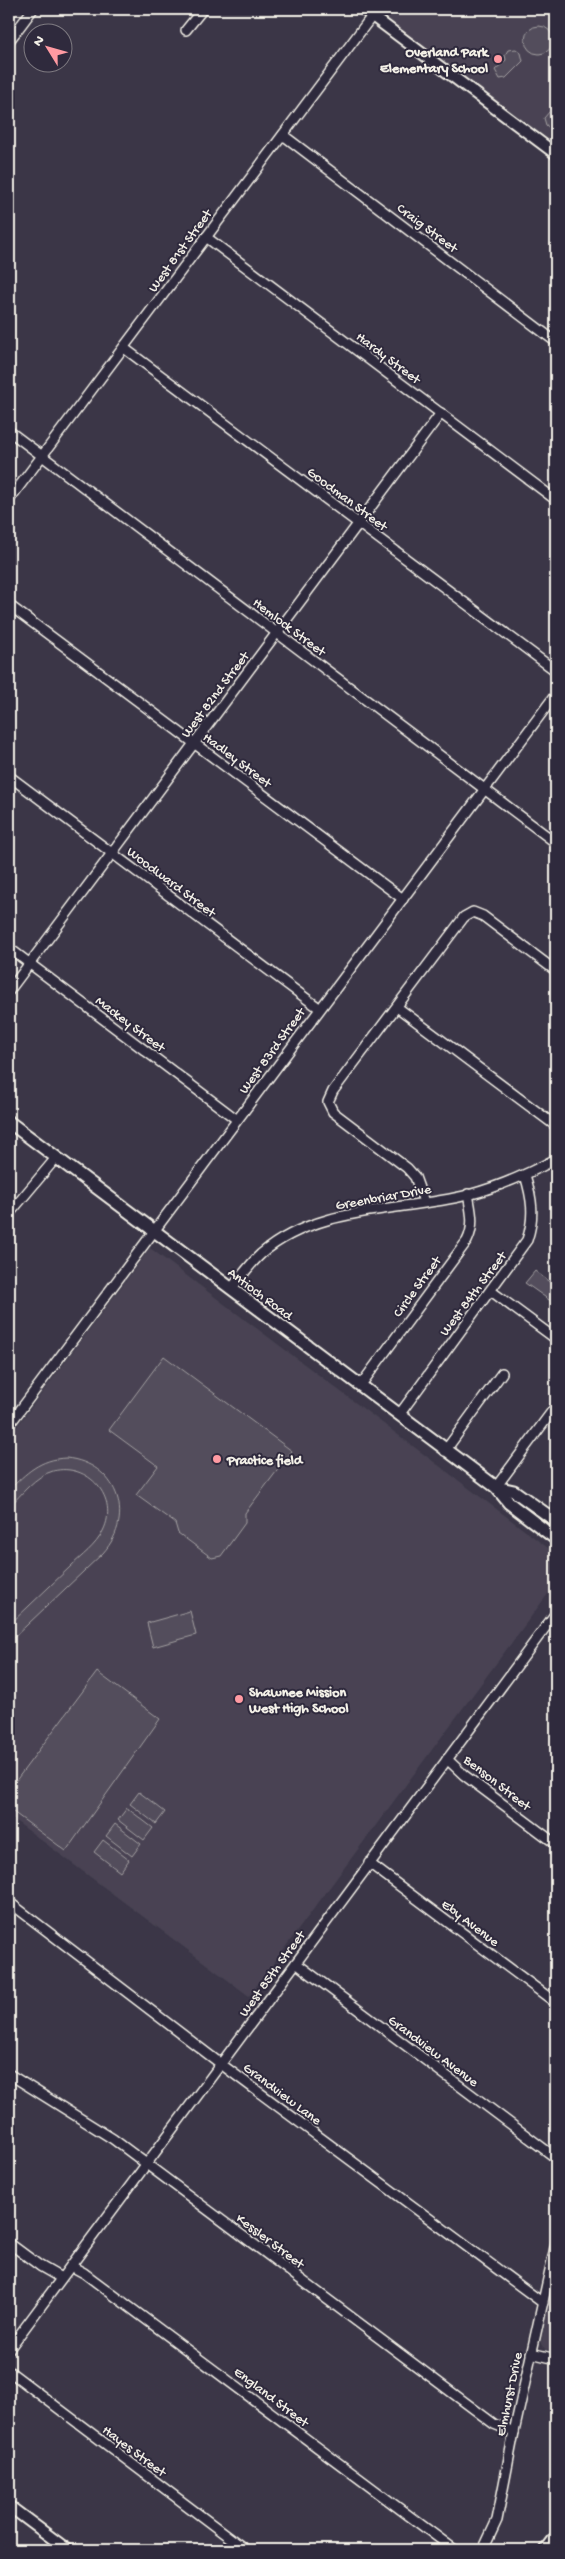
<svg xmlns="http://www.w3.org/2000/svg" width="565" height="2559" font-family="'Gochi Hand',sans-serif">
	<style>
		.built { fill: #484352 }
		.green { fill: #534e5c; stroke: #a4a0a2 }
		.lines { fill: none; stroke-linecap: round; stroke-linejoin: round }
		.minor-casing { stroke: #f4f1e8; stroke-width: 12 }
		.tertiary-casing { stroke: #f4f1e8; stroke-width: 14 }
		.secondary-casing { stroke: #f4f1e8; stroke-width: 15 }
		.minor { stroke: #2f2a3d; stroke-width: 9 }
		.tertiary { stroke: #2f2a3d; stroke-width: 10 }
		.secondary { stroke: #2f2a3d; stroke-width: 11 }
		.poi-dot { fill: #ff9aa2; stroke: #2f2a3d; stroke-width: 2 }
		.labels { text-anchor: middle; stroke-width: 4; stroke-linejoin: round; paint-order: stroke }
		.poi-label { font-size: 14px; font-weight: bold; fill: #f4f1e8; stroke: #2f2a3d; text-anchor: start }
		.street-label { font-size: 14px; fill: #f4f1e8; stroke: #2f2a3d }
	</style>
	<rect width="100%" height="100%" fill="#3b3647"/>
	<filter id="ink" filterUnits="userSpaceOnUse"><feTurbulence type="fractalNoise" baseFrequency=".02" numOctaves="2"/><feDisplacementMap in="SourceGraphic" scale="10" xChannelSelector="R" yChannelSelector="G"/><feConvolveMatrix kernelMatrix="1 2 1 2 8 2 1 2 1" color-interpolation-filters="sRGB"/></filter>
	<g filter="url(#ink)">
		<g class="built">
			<path d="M370 9H556V145L508 109Z"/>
			<path d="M150 1248 556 1554V1583L249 1996 9 1816V1437Z"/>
			<path d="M556 2270V2352L545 2349 541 2342Z"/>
		</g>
		<g class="green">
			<circle cx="539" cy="40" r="14"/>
			<path d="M516 49 521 53 523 61 506 78 500 79 495 70 506 60 505 55 508 50Z"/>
			<path d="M556 104V133L546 125 544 118Z"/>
			<path d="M535 1271 556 1287V1296L552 1302 525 1283Z"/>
			<path d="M164 1356 292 1451 245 1513V1523L221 1556 212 1558 178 1533 175 1523 136 1495 158 1466 109 1430Z"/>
			<path d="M66 1458C116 1463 137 1515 103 1553L9 1642V1625C29 1606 49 1587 70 1567 81 1556 96 1546 103 1531 120 1498 88 1462 53 1471 35 1476 22 1494 9 1507V1490C26 1473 40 1459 66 1458Z"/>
			<path d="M190 1611 196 1635 153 1647 147 1623Z"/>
			<path d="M97 1672 160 1719 66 1851 9 1809V1790Z"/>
			<path d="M139 1792 165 1812 156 1824 130 1804Z"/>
			<path d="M127 1808 153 1828 144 1840 118 1820Z"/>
			<path d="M115 1824 141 1844 132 1856 106 1836Z"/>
			<path d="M103 1840 129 1860 120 1872 94 1852Z"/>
		</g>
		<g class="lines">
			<defs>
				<g id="minor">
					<path d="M186 30 203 9"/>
					<path d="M9 41 33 9"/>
					<path d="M283 135 556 342"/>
					<path d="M206 237 556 500"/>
					<path d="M124 348 556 671"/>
					<path d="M9 431 556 843"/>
					<path d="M9 500 372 16"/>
					<path d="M9 605 403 899"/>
					<path d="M9 776 319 1008"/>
					<path d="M9 948 236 1119"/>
					<path d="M9 991 441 413"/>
					<path d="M397 1007 556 1126"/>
					<path d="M424 1202 415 1177 407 1168 333 1112 328 1102 333 1091 464 917 473 912 483 916 556 971"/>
					<path d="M9 1214 56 1158"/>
					<path d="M231 1289C241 1277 250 1264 261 1254 318 1205 399 1212 468 1195 499 1187 528 1174 556 1159"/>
					<path d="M491 1291 556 1339"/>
					<path d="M360 1386 467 1241C475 1225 471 1211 468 1194"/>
					<path d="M399 1415 527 1240C535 1216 532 1198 525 1175"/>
					<path d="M9 1425 556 694"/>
					<path d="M445 1451 502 1373"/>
					<path d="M496 1487 556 1406"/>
					<path d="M447 1759 464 1775 556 1844"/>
					<path d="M369 1863 556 2003"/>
					<path d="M9 1902 221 2064 543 2303"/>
					<path d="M296 1963 556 2158"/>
					<path d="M9 2074 113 2139 494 2424 514 2432"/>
					<path d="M9 2243 40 2266 61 2278"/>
					<path d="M71 2266 84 2273 455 2550"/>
					<path d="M9 2349 556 1613"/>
					<path d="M531 2353 556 2359"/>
					<path d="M9 2371 246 2550"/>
					<path d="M483 2550 497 2520 514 2432 556 2243"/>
				</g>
				<g id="tertiary">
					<path d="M363 9 556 154"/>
					<path d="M9 2506 68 2550"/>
				</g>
				<g id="secondary">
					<path d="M9 1122 496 1487 509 1503 556 1539"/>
					<path d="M496 1487 514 1491 556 1521"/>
					<path d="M546 2550 556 2537"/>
				</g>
			</defs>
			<use href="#minor" class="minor-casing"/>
			<use href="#tertiary" class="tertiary-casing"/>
			<use href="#secondary" class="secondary-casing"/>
			<use href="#minor" class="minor"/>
			<use href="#tertiary" class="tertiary"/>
			<use href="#secondary" class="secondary"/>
		</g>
	</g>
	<g class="poi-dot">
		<circle cx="498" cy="59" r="5"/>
		<circle cx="217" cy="1459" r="5"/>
		<circle cx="239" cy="1699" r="5"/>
	</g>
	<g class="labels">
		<g class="poi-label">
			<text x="488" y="56" text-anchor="end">Overland Park<tspan x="488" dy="16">Elementary School</tspan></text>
			<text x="227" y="1464">Practice field</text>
			<text x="249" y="1696">Shawnee Mission<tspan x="249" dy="16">West High School</tspan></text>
		</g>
		<g class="street-label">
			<text transform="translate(428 227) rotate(37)" y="5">Craig Street</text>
			<text transform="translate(179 250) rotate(-54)" y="5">West 81st Street</text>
			<text transform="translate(389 357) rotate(37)" y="5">Hardy Street</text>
			<text transform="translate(348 498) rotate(37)" y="5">Goodman Street</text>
			<text transform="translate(290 626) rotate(37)" y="5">Hemlock Street</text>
			<text transform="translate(214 694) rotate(-53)" y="5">West 82nd Street</text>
			<text transform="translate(238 759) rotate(37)" y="5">Hadley Street</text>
			<text transform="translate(172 881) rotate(37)" y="5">Woodward Street</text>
			<text transform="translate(131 1023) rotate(37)" y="5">Mackey Street</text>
			<text transform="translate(271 1050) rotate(-54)" y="5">West 83rd Street</text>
			<text transform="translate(383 1196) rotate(-10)" y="5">Greenbriar Drive</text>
			<text transform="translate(416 1286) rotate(-54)" y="5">Circle Street</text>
			<text transform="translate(261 1293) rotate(37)" y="5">Antioch Road</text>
			<text transform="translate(472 1293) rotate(-53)" y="5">West 84th Street</text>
			<text transform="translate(498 1782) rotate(38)" y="5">Benson Street</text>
			<text transform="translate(471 1922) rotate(37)" y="5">Eby Avenue</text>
			<text transform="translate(271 1973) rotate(-54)" y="5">West 85th Street</text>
			<text transform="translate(434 2050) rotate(37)" y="5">Grandview Avenue</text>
			<text transform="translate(283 2093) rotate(37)" y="5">Grandview Lane</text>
			<text transform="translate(271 2240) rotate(37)" y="5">Kessler Street</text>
			<text transform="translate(508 2394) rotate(-78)" y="5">Elmhurst Drive</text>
			<text transform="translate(272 2396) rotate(37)" y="5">England Street</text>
			<text transform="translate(135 2450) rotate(37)" y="5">Hayes Street</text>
		</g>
	</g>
	<rect width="565" height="2559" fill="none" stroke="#2f2a3d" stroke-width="30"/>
	<rect x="15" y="15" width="535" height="2529" fill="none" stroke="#f4f1e8" stroke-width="2" filter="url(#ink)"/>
	<g transform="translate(48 48) rotate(307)"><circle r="24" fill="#2f2a3d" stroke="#7e7a81"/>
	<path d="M0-4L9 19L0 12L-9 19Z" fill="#ff9aa2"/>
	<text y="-8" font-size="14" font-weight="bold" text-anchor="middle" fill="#f4f1e8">N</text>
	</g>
</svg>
